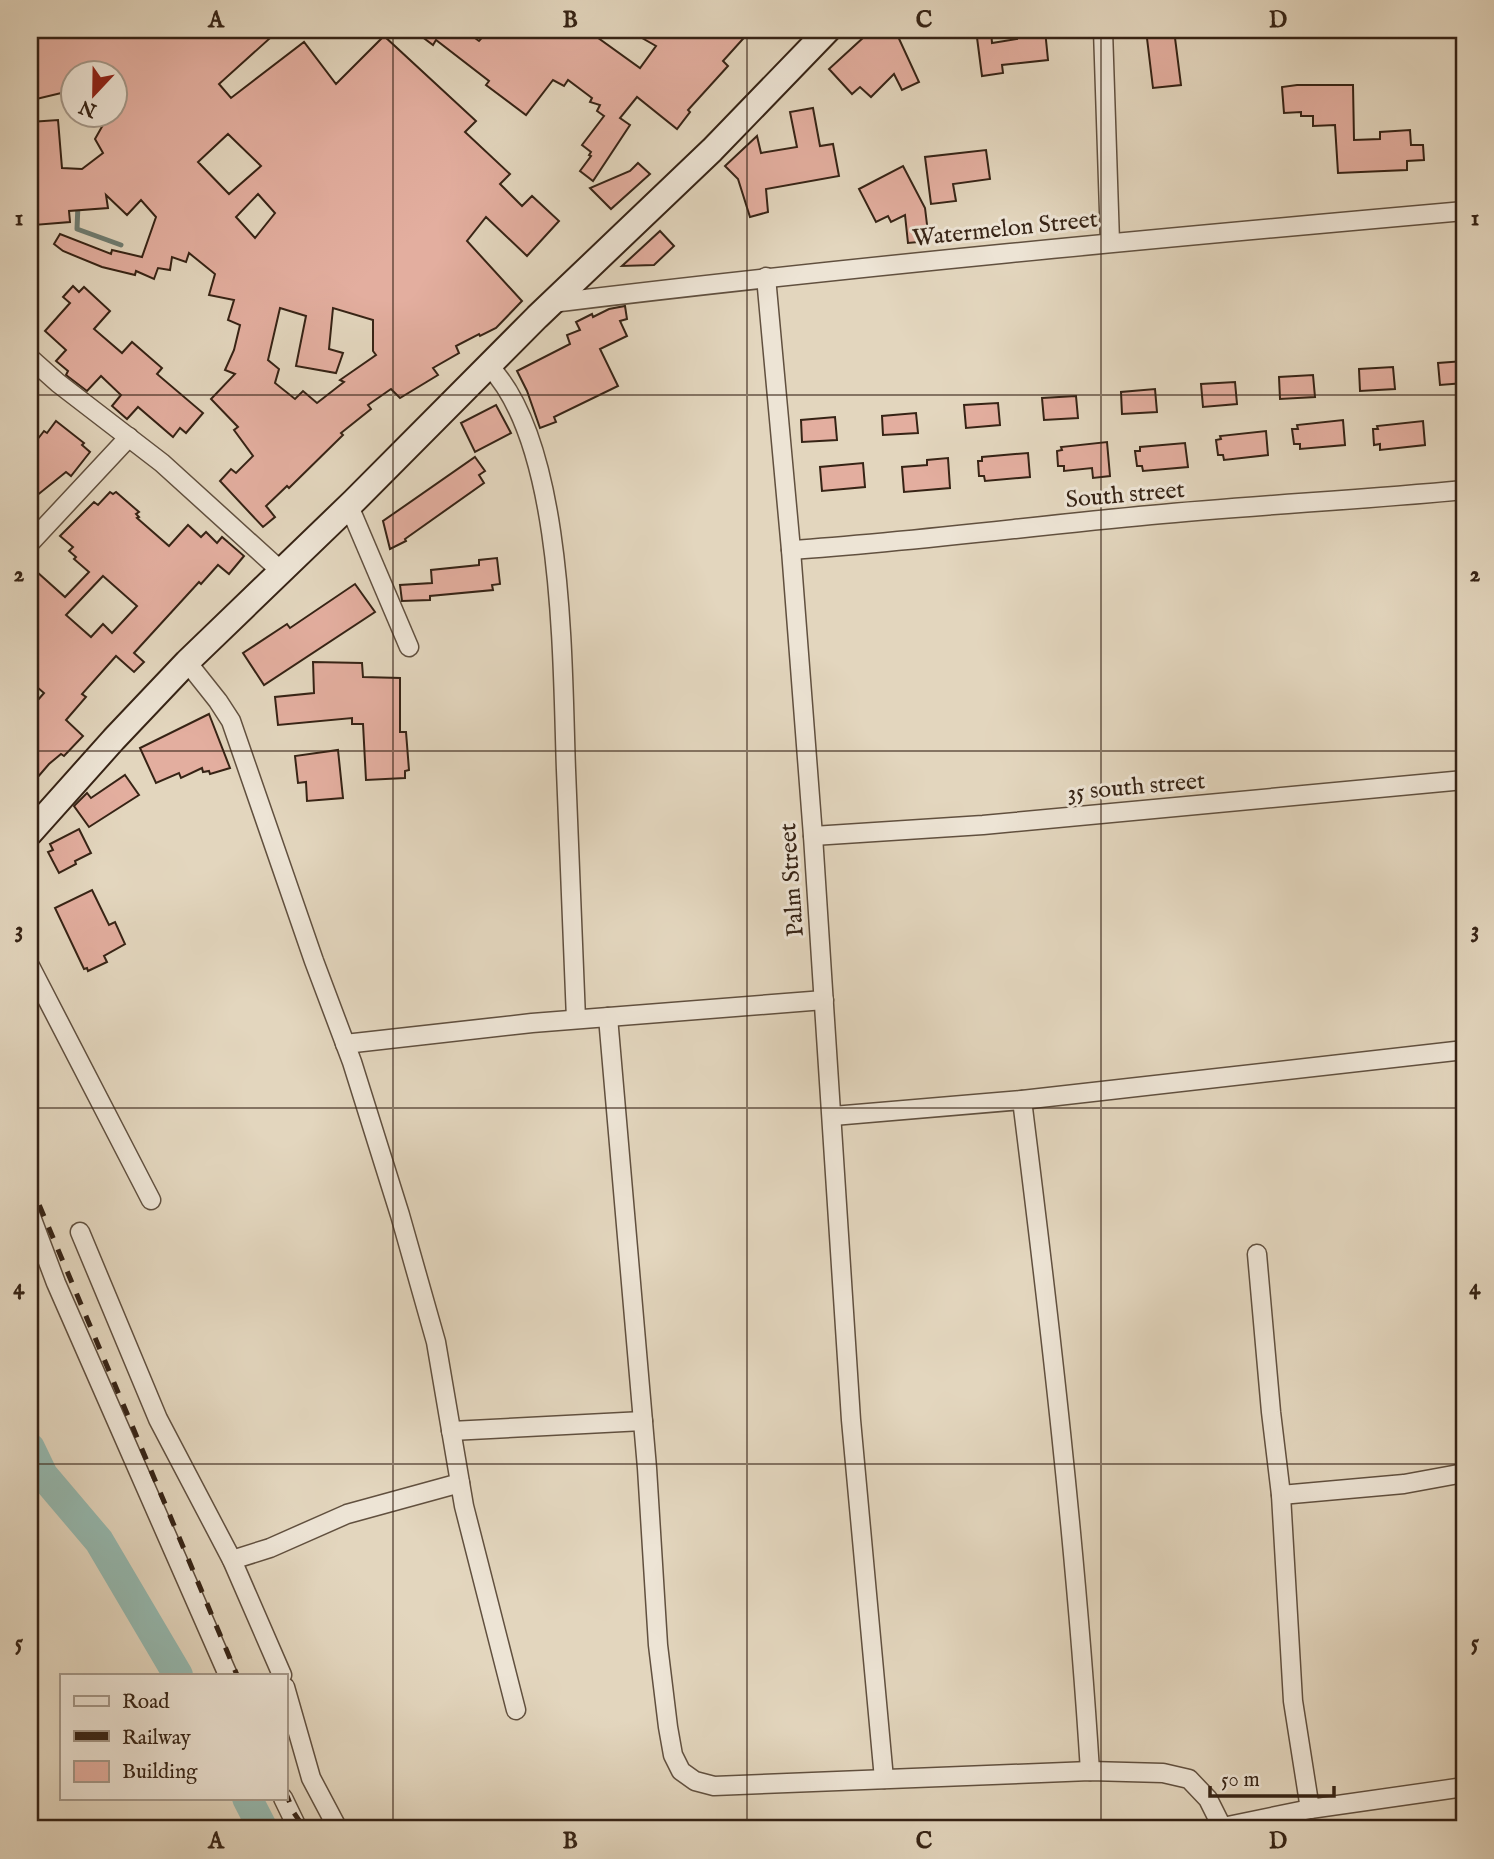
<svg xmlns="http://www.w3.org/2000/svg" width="1494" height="1859" font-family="'IM FELL English',serif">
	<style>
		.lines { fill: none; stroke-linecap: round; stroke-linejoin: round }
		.stream { stroke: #6f7d72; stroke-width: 5 }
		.river { stroke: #95b9b0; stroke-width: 30 }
		.building { fill: #e3ae9f; stroke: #362315; stroke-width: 2; fill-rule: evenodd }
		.street-casing { stroke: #61503f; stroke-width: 21 }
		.secondary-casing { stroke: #362315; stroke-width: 28 }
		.street { stroke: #ede4d5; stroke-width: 18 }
		.secondary { stroke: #ede4d5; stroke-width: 24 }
		.rail { stroke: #362315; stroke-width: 5; stroke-dasharray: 12 12; stroke-linecap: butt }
		.grid { fill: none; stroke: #362315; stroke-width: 2; stroke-opacity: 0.55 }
		.labels { text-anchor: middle; stroke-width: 6; stroke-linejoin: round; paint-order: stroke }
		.street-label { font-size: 24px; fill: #362315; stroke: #ede4d5 }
		.neatline { fill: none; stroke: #362315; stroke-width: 2.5 }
		.grid-label { font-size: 23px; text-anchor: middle; font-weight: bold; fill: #362315 }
	</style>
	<rect width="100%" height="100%" fill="#e3d6be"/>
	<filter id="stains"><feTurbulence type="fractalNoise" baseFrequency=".00286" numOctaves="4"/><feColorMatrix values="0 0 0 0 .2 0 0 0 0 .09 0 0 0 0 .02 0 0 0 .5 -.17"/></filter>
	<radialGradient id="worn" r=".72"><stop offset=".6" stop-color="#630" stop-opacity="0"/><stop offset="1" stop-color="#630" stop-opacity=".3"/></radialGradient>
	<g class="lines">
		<path class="stream" d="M78 204 77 229 121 245"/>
		<g class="river">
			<path d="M30 1448 43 1475 99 1541 178 1675"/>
			<path d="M247 1798 263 1829"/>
		</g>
	</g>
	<g class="building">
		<path d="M30 30H279L219 84 231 98 304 42 336 84 384 36 476 121 465 132 510 174 500 184 522 206 532 196 559 221 527 256 486 217 467 241 522 301 496 328 480 336 479 334 456 346 459 353 433 368 438 375 400 398 391 389 368 405 371 409 341 433 343 435 289 488 287 486 266 506 275 517 263 527 220 481 231 469 236 473 253 456 234 430 238 427 211 399 235 374 225 370 234 350 240 325 228 320 234 300 209 295 215 274 189 253 186 262 172 257 170 270 158 268 154 279 136 271 135 275 102 267 63 251 54 244 60 234 111 254 112 250 142 257 156 217 141 200 127 215 106 195 108 208 69 211 70 222 34 225 30 122 58 120 62 168 82 169 103 153 95 139 108 116H116V103L121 99 116 91V74H74V90L32 100 30 91ZM228 134 261 166 229 194 198 162ZM258 194 275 213 255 238 236 217ZM280 308 306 316 296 366 336 373 343 353 329 349 333 308 373 320V351L376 355 340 380 344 382 317 403 303 391 295 399 275 383 279 369 268 360Z"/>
		<path d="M413 30H464L479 41 489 30H587L640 68 656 46 628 30H751L723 61 728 66 688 110 690 112 677 129 637 97 620 118 630 125 593 181 580 171 591 156 589 155 591 152 582 145 604 116 597 111 600 105 590 102 592 98 568 80 564 86 553 80 526 115 486 85 489 81 436 40 433 45Z"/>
		<path d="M861 30H895L919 82 902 90 894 74 871 97 860 87 852 94 829 69 865 36Z"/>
		<path d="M976 30H991L992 43 1017 39 1016 30H1045L1048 60 1002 65 1003 73 982 76Z"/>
		<path d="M1146 30H1174L1181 85 1153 88Z"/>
		<path d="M1297 85H1353L1354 140 1380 139V132L1410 130 1411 145H1423L1424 160 1407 161V170L1338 173 1335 125 1313 126V116H1301V112L1284 113 1282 87Z"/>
		<path d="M813 108 820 146 833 144 839 176 766 189 768 212 750 217 738 179 725 166 757 136 761 153 797 147 790 112Z"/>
		<path d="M986 150 990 179 953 184 956 201 931 204 925 157Z"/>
		<path d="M638 163 650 174 611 209 590 188 630 171Z"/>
		<path d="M903 166 925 208 929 241 908 243 905 215 891 222 888 216 876 222 859 189Z"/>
		<path d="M660 231 674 246 654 265 622 266Z"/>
		<path d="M73 286 79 292 84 287 110 311 94 329 122 353 132 342 162 368 157 374 203 413 186 433 180 428 173 437 138 407 127 419 112 406 121 395 101 376 87 391 66 375 68 371 56 361 66 350 45 331 70 303 63 297Z"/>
		<path d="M625 306 627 319 620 321 627 336 600 349 618 386 554 417 556 422 540 428 527 391 517 371 570 344 567 335 580 330 576 322 592 314 593 317 609 309Z"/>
		<path d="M1464 361V383L1440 385 1438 363Z"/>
		<path d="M1393 367 1395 389 1360 391 1359 369Z"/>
		<path d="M1313 375 1315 397 1280 399 1279 377Z"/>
		<path d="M1235 382 1237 404 1203 407 1201 384Z"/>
		<path d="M1155 389 1157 412 1122 414 1121 392Z"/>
		<path d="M1076 396 1078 418 1044 420 1042 398Z"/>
		<path d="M998 403 1000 425 966 428 964 405Z"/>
		<path d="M496 405 511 433 475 452 461 423Z"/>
		<path d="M916 413 918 433 883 435 882 416Z"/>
		<path d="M835 417 837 440 802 442 801 420Z"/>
		<path d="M1343 420 1345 445 1300 449V444H1294L1292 429H1298L1297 425Z"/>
		<path d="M56 421 84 443 82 445 90 452 71 476 66 472 30 501V449L44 431 47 433Z"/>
		<path d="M1423 421 1425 445 1380 450V444L1374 445 1373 429H1378L1377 426Z"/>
		<path d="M1266 431 1268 455 1224 460 1223 455H1218L1216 440 1221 439 1220 436Z"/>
		<path d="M1107 442 1110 476 1093 478 1092 468 1064 471V466H1058L1057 451 1062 450 1061 447Z"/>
		<path d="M1185 443 1188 467 1143 471 1142 466H1137L1135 451H1140V447Z"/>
		<path d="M1028 453 1030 477 985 481 984 476H979L978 461H982V457Z"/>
		<path d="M475 457 485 471 479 475 484 483 405 539 406 541 390 549 383 521Z"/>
		<path d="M948 458 950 488 904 492 902 467 927 465V460Z"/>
		<path d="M863 463 865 487 822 491 820 467Z"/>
		<path d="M110 492 113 494 116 492 139 512 136 514 139 517 137 518 169 546 188 525 201 537 206 532 217 543 222 537 244 556 229 574 218 565 201 584 199 582 134 653 144 662 134 672 116 656 82 694 86 697 66 720 83 736 64 756 61 754 49 764 37 778 30 771V709L44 693 30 681V581L37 572 65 597 89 572 74 559 76 557 69 551 73 547 60 536 94 502 98 505ZM103 576 137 606 112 633 103 624 91 637 66 615Z"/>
		<path d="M497 558 500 584 492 585 493 590 430 596V600L402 601 400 585 432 583 431 570 479 565V560Z"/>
		<path d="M355 584 375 612 264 685 243 653 287 624 290 628Z"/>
		<path d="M313 662 362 663 363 677 400 678V732H406L409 770 405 771V778L366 780 363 724H352V718L278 725 275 697 314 693Z"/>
		<path d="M209 714 230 768 210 774 209 771 203 772 202 768 181 778 179 773 156 783 140 748Z"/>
		<path d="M338 750 343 798 307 801 306 782 298 783 295 756Z"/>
		<path d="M125 775 139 795 89 827 74 806 87 793 91 798Z"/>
		<path d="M79 829 91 853 75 861 76 864 59 873 48 852 53 850 50 844Z"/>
		<path d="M92 890 109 925 115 922 125 944 104 956 107 962 88 971 87 968 84 969 55 908Z"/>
	</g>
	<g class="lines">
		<defs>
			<g id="street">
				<path d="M1103 30 1110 242"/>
				<path d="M766 277 791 550 813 836 851 1420 884 1779"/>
				<path d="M552 303C856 266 1160 238 1464 211"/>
				<path d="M30 358 58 383 162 463 281 571"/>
				<path d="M489 366C565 445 562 663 566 770 570 853 573 936 576 1019"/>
				<path d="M349 506 409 647"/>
				<path d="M30 543 129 437"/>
				<path d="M791 550C912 542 1031 526 1151 515 1256 505 1360 500 1464 490"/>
				<path d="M187 662 218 701 231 721 314 961 352 1062 400 1215 436 1342 464 1506 516 1710"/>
				<path d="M813 836 983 825 1464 780"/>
				<path d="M30 966 151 1200"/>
				<path d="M608 1017 647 1468 658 1645 668 1727 673 1755 681 1771 695 1781 714 1786 1090 1771 1163 1773 1189 1779 1208 1799 1223 1829"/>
				<path d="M345 1044 532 1023 824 1000"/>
				<path d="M1022 1100C1050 1323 1076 1547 1090 1771"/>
				<path d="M833 1116 1022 1100 1464 1050"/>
				<path d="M30 1214 56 1283 228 1675"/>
				<path d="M80 1232 158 1419 232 1560 282 1675"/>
				<path d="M1257 1254 1271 1412 1281 1495 1293 1701 1310 1809"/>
				<path d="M451 1431 643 1421"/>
				<path d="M1281 1495 1404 1484 1464 1473"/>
				<path d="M232 1560 270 1548 347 1514 460 1483"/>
				<path d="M285 1687 311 1778 338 1829"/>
				<path d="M283 1798 298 1829"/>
				<path d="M1223 1827 1310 1809 1464 1787"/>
			</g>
			<path id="secondary" d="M30 833 114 739 187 662 354 501 537 317 712 150 828 30"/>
		</defs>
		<use href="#street" class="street-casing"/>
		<use href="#secondary" class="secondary-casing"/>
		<use href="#street" class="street"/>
		<use href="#secondary" class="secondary"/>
		<g class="rail">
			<path d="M30 1183 237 1675"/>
			<path d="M285 1791 294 1813 305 1829"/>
		</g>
	</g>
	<path class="grid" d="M393 30V1829M747 30V1829M1101 30V1829M30 395H1464M30 751H1464M30 1108H1464M30 1464H1464"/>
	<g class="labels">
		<g class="street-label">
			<text transform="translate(1005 228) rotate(-6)" y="8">Watermelon Street</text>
			<text transform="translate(1125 494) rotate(-5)" y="8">South street</text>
			<text transform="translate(1136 786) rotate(-5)" y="8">35 south street</text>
			<text transform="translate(791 880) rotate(-94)" y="8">Palm Street</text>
		</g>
	</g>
	<rect width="1494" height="1859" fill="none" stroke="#e3d6be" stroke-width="77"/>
	<rect x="60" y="1674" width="228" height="126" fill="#ede4d5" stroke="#a49788" stroke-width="2"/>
	<rect x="74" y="1696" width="35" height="10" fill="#ede4d5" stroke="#a49788" stroke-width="2"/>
	<text x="122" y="1708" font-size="21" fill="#362315">Road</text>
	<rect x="74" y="1731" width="35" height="10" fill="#362315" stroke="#a49788" stroke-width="2"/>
	<text x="122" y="1744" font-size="21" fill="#362315">Railway</text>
	<rect x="74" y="1761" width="35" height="21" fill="#e3ae9f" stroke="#a49788" stroke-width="2"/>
	<text x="122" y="1778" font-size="21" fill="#362315">Building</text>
	<g transform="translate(94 94) rotate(202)"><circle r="33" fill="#ede4d5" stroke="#a49788" stroke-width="2"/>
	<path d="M0-5L12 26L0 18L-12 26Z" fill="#8f2418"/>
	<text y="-10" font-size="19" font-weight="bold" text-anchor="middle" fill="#362315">N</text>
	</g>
	<path d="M1210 1786v10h124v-10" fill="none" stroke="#362315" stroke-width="3.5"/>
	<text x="1221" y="1786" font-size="21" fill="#362315" stroke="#ede4d5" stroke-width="5" paint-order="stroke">50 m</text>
	<rect x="38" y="38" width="1418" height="1782" class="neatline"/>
	<g class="grid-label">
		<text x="216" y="27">A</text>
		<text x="570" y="27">B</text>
		<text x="924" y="27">C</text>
		<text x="1278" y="27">D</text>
		<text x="19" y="225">1</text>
		<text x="1475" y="225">1</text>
		<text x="19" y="581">2</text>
		<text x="1475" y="581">2</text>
		<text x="19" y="937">3</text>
		<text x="1475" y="937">3</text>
		<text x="19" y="1294">4</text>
		<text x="1475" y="1294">4</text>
		<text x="19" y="1650">5</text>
		<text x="1475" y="1650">5</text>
		<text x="216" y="1848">A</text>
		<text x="570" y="1848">B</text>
		<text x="924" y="1848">C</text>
		<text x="1278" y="1848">D</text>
	</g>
	<rect width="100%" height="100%" filter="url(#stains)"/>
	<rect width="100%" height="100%" fill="url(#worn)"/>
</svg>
